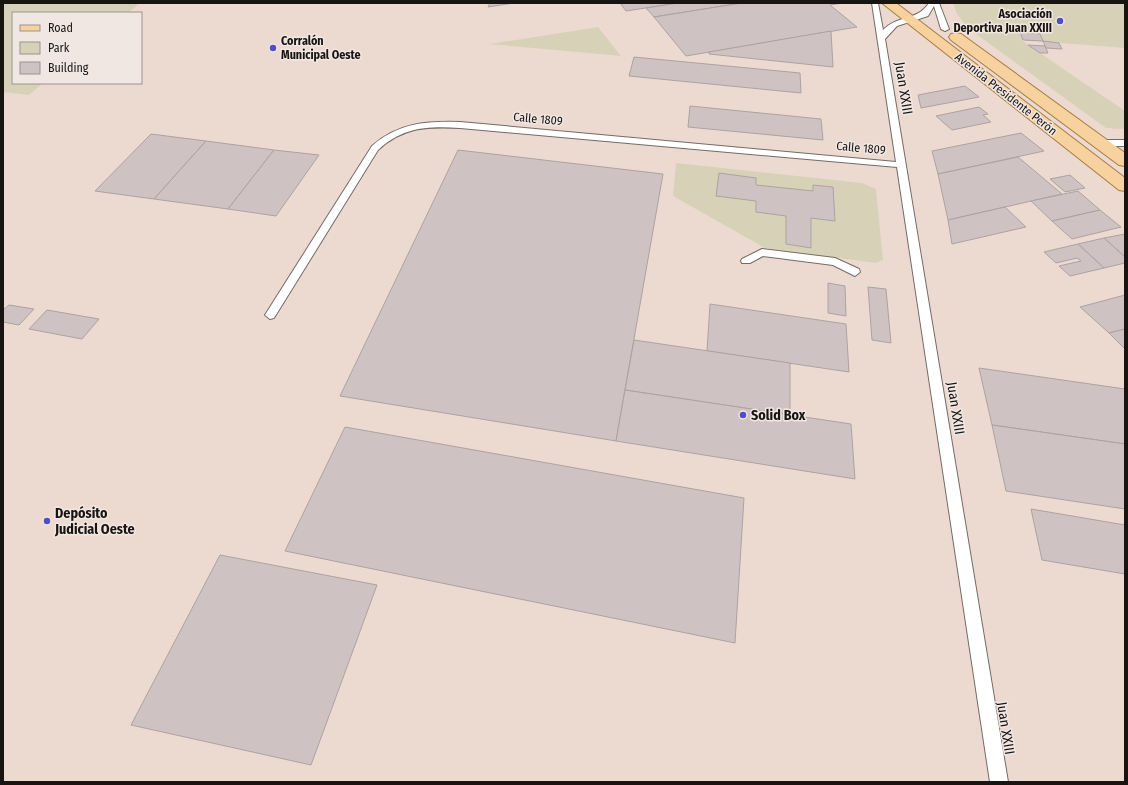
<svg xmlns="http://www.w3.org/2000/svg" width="1128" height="785" font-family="'Fira Sans Condensed',sans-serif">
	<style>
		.built { fill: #ecdad1; fill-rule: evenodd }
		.green { fill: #d7d2b7 }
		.building { fill: #cec3c2; stroke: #ada2a1 }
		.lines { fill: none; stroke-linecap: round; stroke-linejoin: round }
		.service-casing { stroke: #746b66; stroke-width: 2 }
		.primary-casing { stroke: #a57c43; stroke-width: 2 }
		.service { fill: #fff; fill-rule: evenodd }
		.primary { fill: #f7d29e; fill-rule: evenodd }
		.poi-dot { fill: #504ec5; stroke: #f1e7e2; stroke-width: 1.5 }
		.labels { text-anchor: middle; stroke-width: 3; stroke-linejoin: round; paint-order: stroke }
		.far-poi-label { font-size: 12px; font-weight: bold; fill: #181412; stroke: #f1e7e2; text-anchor: end }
		.far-street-label { font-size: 12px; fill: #181412; stroke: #f1e7e2 }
		.street-label { font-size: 14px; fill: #181412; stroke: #f1e7e2 }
		.poi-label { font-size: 14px; font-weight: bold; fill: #181412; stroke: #f1e7e2; text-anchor: start }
	</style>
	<rect width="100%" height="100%" fill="#f1e7e2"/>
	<path class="built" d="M3 3H1125V782H3ZM13 13H141V83H13Z"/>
	<g class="green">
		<path d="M3 3H140L128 13H13V83H43L29 95 3 92Z"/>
		<path d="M953 3H1125V48L1021 40 1125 111V129L1106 128 969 29 957 14Z"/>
		<path d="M598 27 621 56 490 44Z"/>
		<path d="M676 163 862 183 876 189 883 260 876 263 765 248 673 196Z"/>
	</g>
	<g class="building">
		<path d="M490 3H514L488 7Z"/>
		<path d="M620 3H678L626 11Z"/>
		<path d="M678 3H742L654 17 646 8Z"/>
		<path d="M742 3H843L830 5 857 27 686 56 654 17Z"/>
		<path d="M831 31 833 67 709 54V52Z"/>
		<path d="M1020 32 1040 34 1043 41 1023 40Z"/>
		<path d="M1043 41 1059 43 1062 49 1046 48Z"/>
		<path d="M1028 45 1045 46 1048 53H1040Z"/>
		<path d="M634 57 800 73 801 93 629 76Z"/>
		<path d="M965 86 979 97 921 108 918 95Z"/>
		<path d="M690 106 821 119 823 140 688 127Z"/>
		<path d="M979 107 988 114 983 115 991 122 952 130 936 116Z"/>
		<path d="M1021 133 1044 151 938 174 932 151Z"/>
		<path d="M151 134 206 141 154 199 95 191Z"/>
		<path d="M206 141 274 150 228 209 154 199Z"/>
		<path d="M274 150 319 155 276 216 228 209Z"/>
		<path d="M458 150 663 174 616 441 340 396Z"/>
		<path d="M1018 157 1062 194 948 220 938 174Z"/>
		<path d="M719 173 756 178V185L813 191V185L833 187 835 221 811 218V248L786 244V216L756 212V201L716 196Z"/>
		<path d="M1070 175 1085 188 1065 192 1050 179Z"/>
		<path d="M1078 191 1100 210 1052 221 1031 201Z"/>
		<path d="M1005 207 1026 227 952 244 948 220Z"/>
		<path d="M1100 210 1121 227 1072 239 1052 221Z"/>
		<path d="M1125 234V257L1104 238Z"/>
		<path d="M1104 238 1125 257V263L1104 268 1078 244Z"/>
		<path d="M1078 244 1104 268 1070 276 1059 266 1081 261 1077 258 1056 263 1044 252Z"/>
		<path d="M828 283 845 286 846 316 828 313Z"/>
		<path d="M868 287 886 289 891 343 872 340Z"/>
		<path d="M1125 295V329L1109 333 1080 307Z"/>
		<path d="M710 304 846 324 849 372 707 351Z"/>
		<path d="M9 305 34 309 19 325 3 322V310Z"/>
		<path d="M47 310 99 319 82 339 29 329Z"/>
		<path d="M1125 329V349L1109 333Z"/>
		<path d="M634 340 790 363V415L625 390Z"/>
		<path d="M979 368 1125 389V444L992 425Z"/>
		<path d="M625 390 851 424 855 479 616 441Z"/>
		<path d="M992 425 1125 444V509L1006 491Z"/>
		<path d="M345 427 744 498 735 643 285 551Z"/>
		<path d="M1031 509 1125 525V574L1042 560Z"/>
		<path d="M220 555 377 585 311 765 131 725Z"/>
	</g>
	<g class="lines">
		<defs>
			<g id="service">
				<path d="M872 3H878L883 30C899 14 916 22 929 3H939L949 29 945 31 941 29 934 6 928 16 897 26 885 39 1008 782H990L897 167 460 128C428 126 403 127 378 150L274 318 270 319 265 315 372 146C398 123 426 121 460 122L896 162Z"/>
				<path d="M1125 140V146H1100L1096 143 1100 140Z"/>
				<path d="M762 249 835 258 859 269 860 272 855 276 833 265 763 256 750 263H742L741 261 742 259Z"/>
			</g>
			<g id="primary">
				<path d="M882 3H896L1125 178V191L1119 190Z"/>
				<path d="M956 33 961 34 1125 153V166L1119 165 951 40 949 37 951 34Z"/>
			</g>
		</defs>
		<use href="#service" class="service-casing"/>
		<use href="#primary" class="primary-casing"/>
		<use href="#service" class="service"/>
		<use href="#primary" class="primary"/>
	</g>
	<g class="poi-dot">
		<circle cx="1060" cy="21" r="4"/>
		<circle cx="273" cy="48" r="4"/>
		<circle cx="743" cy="415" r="4"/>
		<circle cx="47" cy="521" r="4"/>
	</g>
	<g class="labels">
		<g class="far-poi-label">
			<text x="1052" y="18">Asociación<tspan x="1052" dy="14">Deportiva Juan XXIII</tspan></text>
			<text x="281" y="45" text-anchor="start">Corralón<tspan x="281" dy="14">Municipal Oeste</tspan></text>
		</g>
		<g class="far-street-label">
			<text transform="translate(1006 94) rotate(38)" y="4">Avenida Presidente Perón</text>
			<text transform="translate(538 119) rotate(5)" y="4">Calle 1809</text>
			<text transform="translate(861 148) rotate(5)" y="4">Calle 1809</text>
		</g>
		<g class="street-label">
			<text transform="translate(904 88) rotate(81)" y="5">Juan XXIII</text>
			<text transform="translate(956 408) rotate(81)" y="5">Juan XXIII</text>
			<text transform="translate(1006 728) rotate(81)" y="5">Juan XXIII</text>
		</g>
		<g class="poi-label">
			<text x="751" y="420">Solid Box</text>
			<text x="55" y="518">Depósito<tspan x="55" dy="16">Judicial Oeste</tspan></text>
		</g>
	</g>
	<rect width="1128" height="785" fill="none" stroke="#181412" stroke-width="8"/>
	<rect x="12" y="12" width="130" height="72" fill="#f1e7e2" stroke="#9a938f"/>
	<rect x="20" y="25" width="20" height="6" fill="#f7d29e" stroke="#9a938f"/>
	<text x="48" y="32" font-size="12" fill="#181412">Road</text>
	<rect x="20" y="42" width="20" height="12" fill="#d7d2b7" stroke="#9a938f"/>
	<text x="48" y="52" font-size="12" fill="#181412">Park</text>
	<rect x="20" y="62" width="20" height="12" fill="#cec3c2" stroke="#9a938f"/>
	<text x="48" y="72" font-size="12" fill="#181412">Building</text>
</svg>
